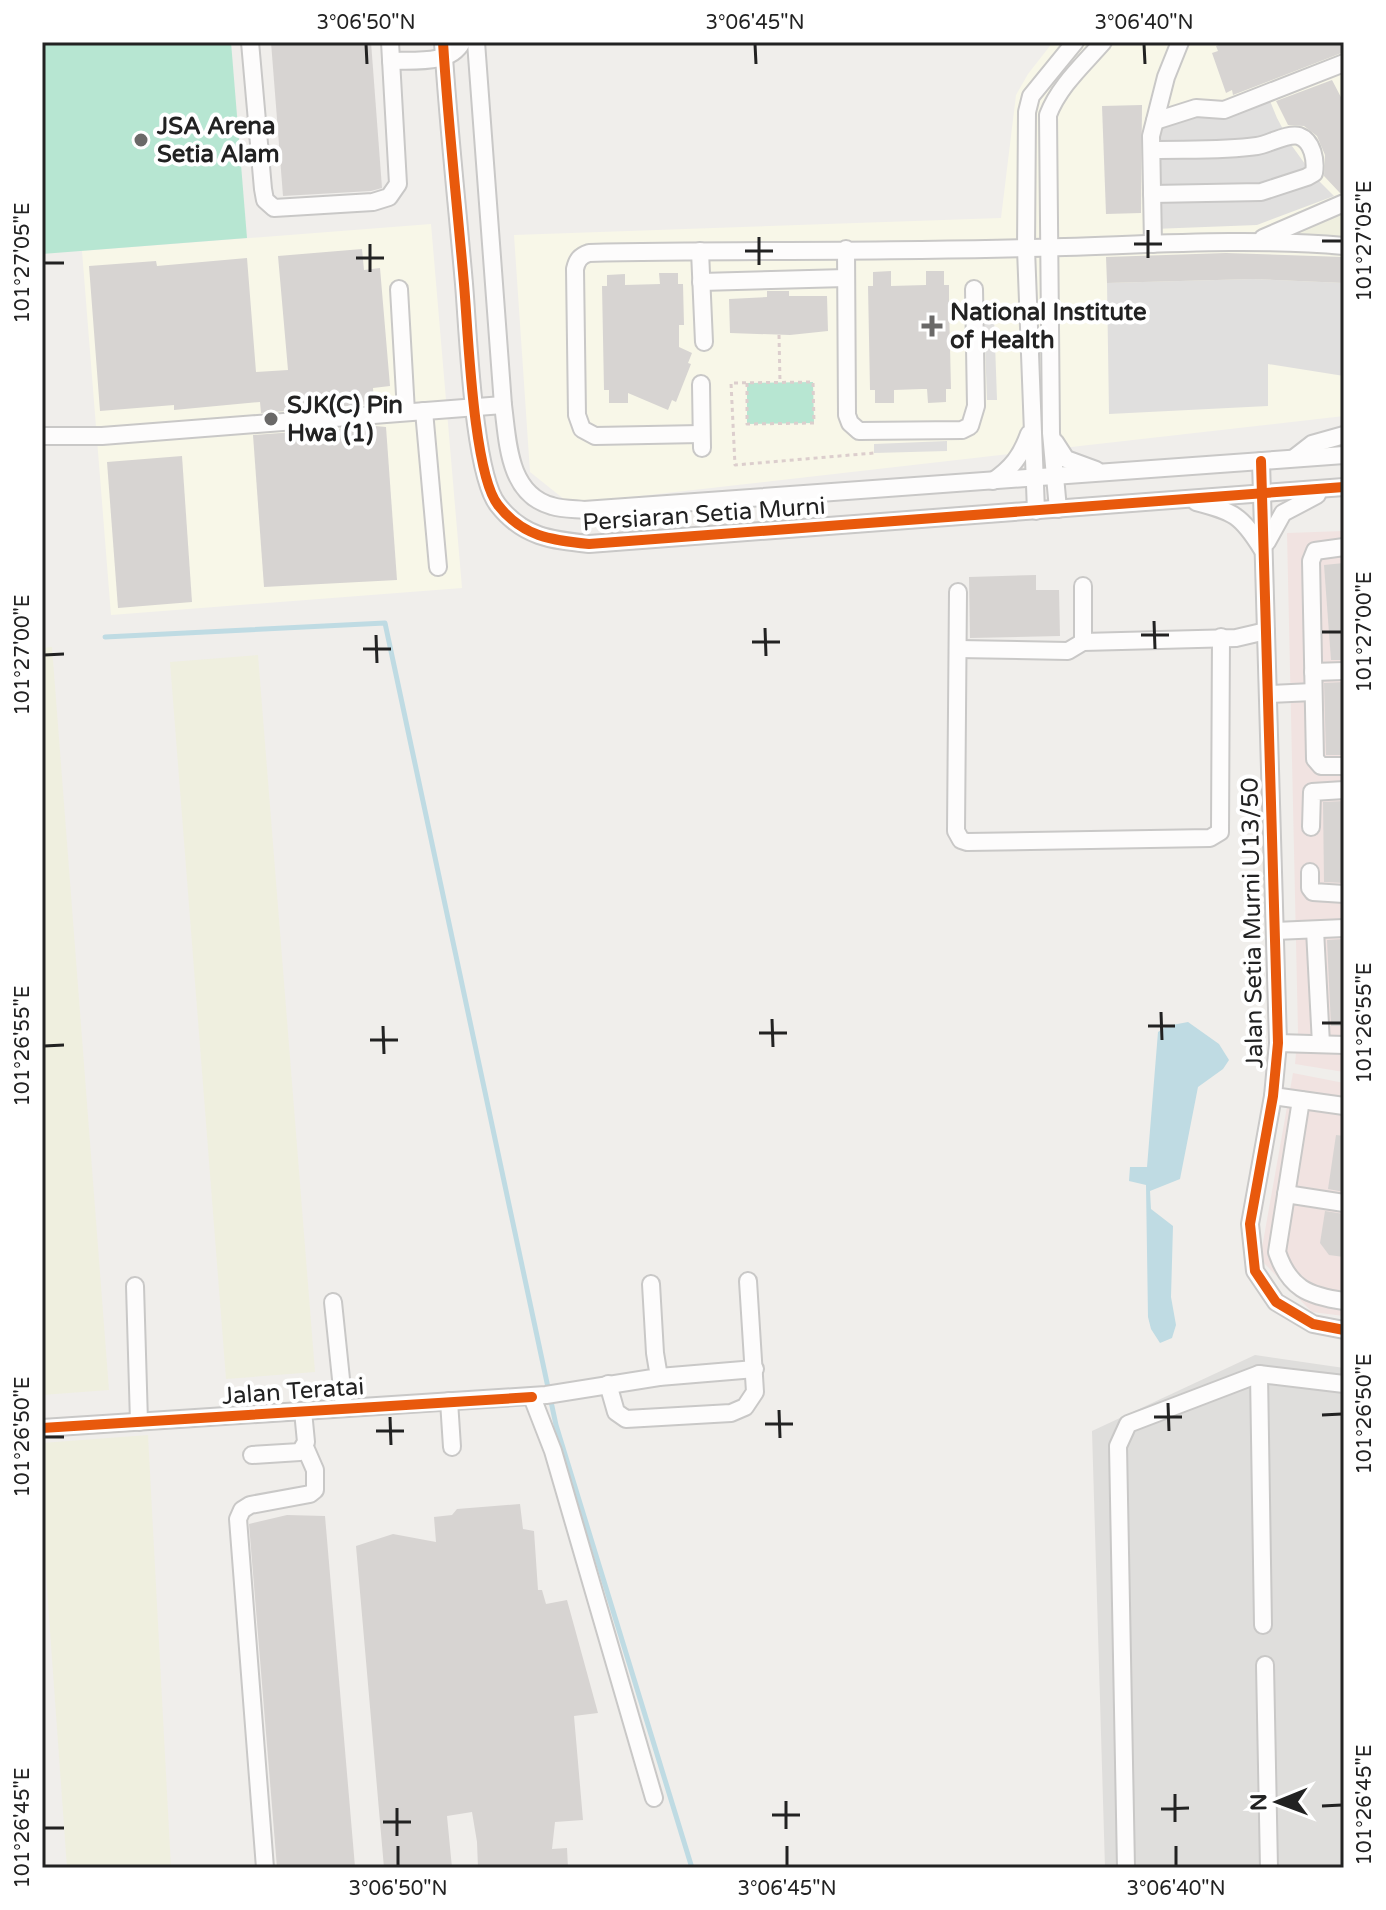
<svg xmlns="http://www.w3.org/2000/svg" width="1386" height="1910" font-family="'Varela Round',sans-serif">
	<style>
		.residential { fill: #dfdedc }
		.commercial { fill: #f1e3e1 }
		.education { fill: #f8f7e8 }
		.farmland { fill: #efefdf }
		.pitch { fill: #b7e6d2 }
		.parking { fill: #e0dfde }
		.water { fill: #bfdbe3 }
		.lines { fill: none; stroke-linecap: round; stroke-linejoin: round }
		.stream { stroke: #bfdbe3; stroke-width: 5 }
		.building { fill: #d7d4d2 }
		.minor-casing { stroke: #c9c8c7; stroke-width: 20 }
		.path { stroke: #dccecd; stroke-width: 3; stroke-dasharray: 4 4; stroke-linecap: butt }
		.minor { stroke: #fdfcfc; stroke-width: 16 }
		.cycleway-casing { stroke: #fff; stroke-width: 15 }
		.cycleway { stroke: #e8590c; stroke-width: 10 }
		.ticks { fill: none; stroke: #222; stroke-width: 3 }
		.poi-dot { fill: #6a6968; stroke: #fff; stroke-width: 3 }
		.labels { text-anchor: middle; stroke-width: 8; stroke-linejoin: round; paint-order: stroke }
		.poi-label { font-size: 24px; font-weight: bold; fill: #222; stroke: #fff; text-anchor: start }
		.street-label { font-size: 24px; fill: #222; stroke: #fff }
		.neatline { fill: none; stroke: #222; stroke-width: 3 }
		.ticks-label { font-size: 20px; text-anchor: middle; fill: #222 }
	</style>
	<rect width="100%" height="100%" fill="#f0eeeb"/>
	<path class="residential" d="M1255 1355 1344 1368V1868H1105L1092 1431Z"/>
	<g class="commercial">
		<path d="M1344 531V1072L1295 1064 1298 1032 1287 533Z"/>
		<path d="M1293 1073 1344 1083V1316L1312 1312 1260 1259Z"/>
	</g>
	<g class="education">
		<path d="M1053 42H1344V416L570 504 530 472 514 235 1001 218 1016 95 1028 74Z"/>
		<path d="M431 224 462 588 111 615 82 251Z"/>
	</g>
	<g class="farmland">
		<path d="M1344 203V246L1257 241Z"/>
		<path d="M52 647 109 1390 42 1395V648Z"/>
		<path d="M258 655 315 1372 226 1379 170 662Z"/>
		<path d="M148 1435 171 1868H67L42 1519V1443Z"/>
	</g>
	<g class="pitch">
		<path d="M42 42H231L247 238 42 254Z"/>
		<path d="M813 382 814 423 747 424V383Z"/>
	</g>
	<g class="parking">
		<path d="M1265 89 1277 118 1292 146 1313 175 1334 196 1257 225 1153 229 1149 127Z"/>
		<path d="M1253 279 1344 283V376L1268 364V406L1109 414 1107 283Z"/>
		<path d="M984 315H994L997 400H987Z"/>
		<path d="M947 441V451L874 453V444Z"/>
	</g>
	<path class="water" d="M1188 1022 1219 1044 1229 1060 1223 1069 1198 1087 1180 1179 1150 1191 1151 1209 1173 1226 1171 1297 1176 1325 1172 1338 1160 1343 1151 1329 1148 1317 1146 1185 1129 1181 1130 1167H1147L1158 1032 1167 1026Z"/>
	<g class="lines">
		<path class="stream" d="M105 637 385 623 556 1425 692 1868"/>
	</g>
	<g class="building">
		<path d="M271 42H371L382 188 371 191 283 196Z"/>
		<path d="M1227 42H1344V52L1233 95 1232 90 1226 93 1212 53 1218 51 1216 46Z"/>
		<path d="M1332 80 1344 103V192L1340 193 1324 176 1325 155 1317 136 1304 126 1288 125 1276 101Z"/>
		<path d="M1142 105 1141 213 1106 214 1102 106Z"/>
		<path d="M362 249 364 270 380 268 390 386 373 388 374 404 261 413 260 402 174 410V405L100 411 89 266 156 261 157 266 247 258 256 372 288 370 278 256Z"/>
		<path d="M1226 253 1344 257V283L1253 279 1107 283 1106 257Z"/>
		<path d="M891 271V286L926 285V271H944V285H949V304L951 389H946V402L928 403 927 389H922L894 390V403H875V390H870L868 286H873V272Z"/>
		<path d="M659 273H678V284H683L684 325H679V347L692 353 688 363 691 364 676 402 672 400 668 410 628 393V403H609V390H604L602 286H607V275L625 274V285L660 284Z"/>
		<path d="M767 291H789V296H827L828 331 790 335 730 333 729 299 767 297Z"/>
		<path d="M375 426 386 427 397 580 264 587 253 435Z"/>
		<path d="M182 456 192 602 118 608 107 462Z"/>
		<path d="M1344 563V660H1331L1324 565Z"/>
		<path d="M1036 575V590H1059L1060 636 970 638 969 577Z"/>
		<path d="M1344 682V755H1326L1324 683Z"/>
		<path d="M1344 801V883L1324 882 1323 802Z"/>
		<path d="M1344 939V1026H1331L1327 940Z"/>
		<path d="M1336 1135 1344 1136V1192L1328 1189Z"/>
		<path d="M1325 1211 1344 1214V1257L1329 1255 1320 1243Z"/>
		<path d="M520 1504 523 1529 534 1531 538 1590H542L546 1604 567 1600 598 1713 574 1716 583 1820 555 1822 552 1849 567 1848 568 1868H478L477 1842 472 1812 447 1816 452 1868H384L356 1546 393 1534 436 1542 434 1517 452 1515 457 1509Z"/>
		<path d="M287 1515 325 1516 355 1867 277 1868 249 1524Z"/>
	</g>
	<g class="lines">
		<defs>
			<g id="minor">
				<path d="M250 42 263 189 265 200 274 208 373 202 389 197 398 184 390 42"/>
				<path d="M443 42C448 123 457 203 464 284 468 329 473 474 498 505 523 537 551 540 589 544L1344 487"/>
				<path d="M476 42 503 405C508 442 508 494 552 506 562 509 574 509 584 510L1344 455"/>
				<path d="M391 61C414 60 450 65 462 42"/>
				<path d="M1155 121 1196 108 1224 110 1344 63"/>
				<path d="M1152 150C1186 149 1223 151 1257 146 1269 144 1288 133 1299 136 1313 141 1316 161 1314 173L1307 177 1261 192 1152 194"/>
				<path d="M1263 238 1344 203"/>
				<path d="M1153 244 1151 136 1166 77 1180 42"/>
				<path d="M846 249 847 415 850 423 859 431 962 430 970 426 976 406 974 289"/>
				<path d="M700 251 704 342"/>
				<path d="M701 282 846 278"/>
				<path d="M399 289 406 412"/>
				<path d="M701 384 702 448"/>
				<path d="M424 411 438 567"/>
				<path d="M701 434 595 436 582 429 577 415 575 269C577 260 580 256 589 253 735 250 882 252 1028 248 1133 246 1239 237 1344 246"/>
				<path d="M42 436H102L503 405"/>
				<path d="M1055 442 1066 459 1096 470"/>
				<path d="M1294 458 1312 444 1344 435"/>
				<path d="M1261 461 1278 1043 1273 1096 1250 1224 1255 1271 1276 1302 1313 1324 1344 1330"/>
				<path d="M993 481C1012 468 1021 456 1029 434"/>
				<path d="M1196 502C1234 512 1241 515 1262 549"/>
				<path d="M1058 509 1051 433 1048 115C1059 86 1083 65 1103 42"/>
				<path d="M1036 511 1026 249 1027 112 1031 96 1075 42"/>
				<path d="M1267 542 1283 513 1317 495"/>
				<path d="M1344 547 1315 551 1311 561 1315 759 1321 766H1344"/>
				<path d="M1083 586V642"/>
				<path d="M958 592 956 831 961 840 967 842 1210 838 1220 832 1221 637"/>
				<path d="M958 649 1068 651 1083 642 1236 638 1266 631"/>
				<path d="M1313 672 1344 671"/>
				<path d="M1268 694 1313 692"/>
				<path d="M1311 827 1312 792 1344 790"/>
				<path d="M1310 872V888L1313 892 1344 894"/>
				<path d="M1315 930 1321 1044"/>
				<path d="M1275 931 1344 928"/>
				<path d="M1278 1043 1344 1045"/>
				<path d="M1273 1096 1344 1106"/>
				<path d="M1301 1100 1277 1252C1289 1288 1308 1296 1344 1301"/>
				<path d="M1286 1194 1344 1203"/>
				<path d="M135 1286 139 1422"/>
				<path d="M333 1302 344 1408"/>
				<path d="M1259 1374 1263 1625"/>
				<path d="M659 1377 755 1369"/>
				<path d="M608 1384 616 1412 626 1419 731 1413 745 1407 755 1392 748 1281"/>
				<path d="M532 1397 553 1451 654 1798"/>
				<path d="M449 1401 452 1447"/>
				<path d="M42 1428 546 1395 659 1377 655 1353 651 1284"/>
				<path d="M252 1455 300 1452 306 1442 303 1411"/>
				<path d="M1265 1665 1269 1868"/>
				<path d="M265 1868 238 1519 242 1510 250 1505 310 1494 315 1490V1470L305 1447"/>
				<path d="M1126 1868 1118 1446 1128 1424 1259 1374 1344 1384"/>
			</g>
		</defs>
		<use href="#minor" class="minor-casing"/>
		<g class="path">
			<path d="M779 335 780 382"/>
			<path d="M747 383V424L814 423 813 382 731 383 735 465 874 453"/>
		</g>
		<use href="#minor" class="minor"/>
		<defs>
			<g id="cycleway">
				<path d="M443 42C448 123 457 203 464 284 468 329 473 474 498 505 523 537 551 540 589 544L1344 487"/>
				<path d="M1261 461 1278 1043 1273 1096 1250 1224 1255 1271 1276 1302 1313 1324 1344 1330"/>
				<path d="M42 1428 532 1397"/>
			</g>
		</defs>
		<use href="#cycleway" class="cycleway-casing"/>
		<use href="#cycleway" class="cycleway"/>
	</g>
	<path class="ticks" d="M366 44 367 64M755 44 756 64M1144 44 1145 64M1148 230V258M759 237V265M1322 241H1342M370 244V272M1134 244H1162M745 251H773M356 258H384M44 263H64M1154 621 1155 649M765 628 766 656M1322 632H1342M376 635 377 663M1141 635H1169M752 642H780M363 649H391M44 655 64 654M1161 1012 1162 1040M772 1019 773 1047M1322 1023H1342M383 1026 384 1054M1148 1026H1175M759 1033H787M370 1040H398M44 1046 64 1045M1168 1403 1169 1431M779 1410 780 1438M1322 1415 1342 1414M390 1417 391 1445M1154 1417H1182M765 1424H793M376 1431H404M44 1437H64M1175 1794V1822M786 1801V1829M1322 1806 1342 1805M397 1808V1836M1161 1809 1189 1808M772 1815H800M383 1822H411M44 1828H64M398 1846V1866M787 1846V1866M1176 1846V1866"/>
	<g class="poi-dot">
		<circle cx="141" cy="140" r="8"/>
		<path d="M928 314h8v8h8v8h-8v8h-8v-8h-8v-8h8z"/>
		<circle cx="271" cy="419" r="8"/>
	</g>
	<g class="labels">
		<g class="poi-label">
			<text x="157" y="134">JSA Arena<tspan x="157" dy="28">Setia Alam</tspan></text>
			<text x="950" y="320">National Institute<tspan x="950" dy="28">of Health</tspan></text>
			<text x="287" y="413">SJK(C) Pin<tspan x="287" dy="28">Hwa (1)</tspan></text>
		</g>
		<g class="street-label">
			<text transform="translate(704 514) rotate(-4)" y="8">Persiaran Setia Murni</text>
			<text transform="translate(1252 923) rotate(-91)" y="8">Jalan Setia Murni U13/50</text>
			<text transform="translate(293 1391) rotate(-4)" y="8">Jalan Teratai</text>
		</g>
	</g>
	<rect width="1386" height="1910" fill="none" stroke="#ffffff" stroke-width="88"/>
	<g transform="translate(1278 1802) rotate(269)" stroke="#ffffff" stroke-width="6" paint-order="stroke">
	<path d="M0-6L14 30L0 20L-14 30Z" fill="#222222"/>
	<text y="-12" font-size="22" font-weight="bold" text-anchor="middle" fill="#222222">N</text>
	</g>
	<rect x="44" y="44" width="1298" height="1822" class="neatline"/>
	<g class="ticks-label">
		<text x="366" y="29">3°06'50"N</text>
		<text x="755" y="29">3°06'45"N</text>
		<text x="1144" y="29">3°06'40"N</text>
		<text transform="translate(1364 241) rotate(-90)" y="7">101°27'05"E</text>
		<text transform="translate(22 263) rotate(-90)" y="7">101°27'05"E</text>
		<text transform="translate(1364 632) rotate(-90)" y="7">101°27'00"E</text>
		<text transform="translate(22 655) rotate(-90)" y="7">101°27'00"E</text>
		<text transform="translate(1364 1023) rotate(-90)" y="7">101°26'55"E</text>
		<text transform="translate(22 1046) rotate(-90)" y="7">101°26'55"E</text>
		<text transform="translate(1364 1414) rotate(-90)" y="7">101°26'50"E</text>
		<text transform="translate(22 1437) rotate(-90)" y="7">101°26'50"E</text>
		<text transform="translate(1364 1805) rotate(-90)" y="7">101°26'45"E</text>
		<text transform="translate(22 1828) rotate(-90)" y="7">101°26'45"E</text>
		<text x="398" y="1895">3°06'50"N</text>
		<text x="787" y="1895">3°06'45"N</text>
		<text x="1176" y="1895">3°06'40"N</text>
	</g>
</svg>
